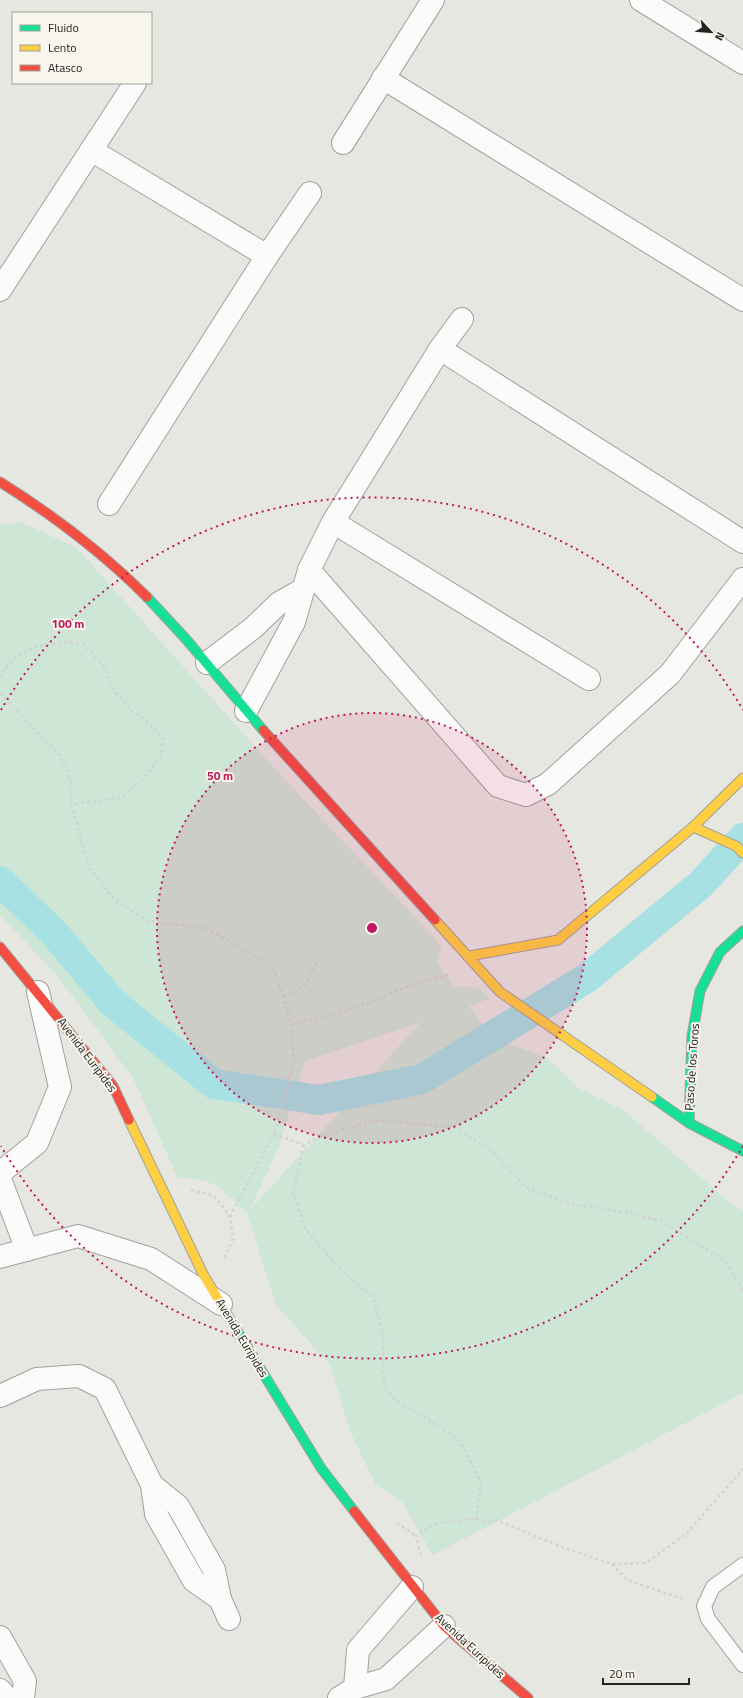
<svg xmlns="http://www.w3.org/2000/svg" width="743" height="1698" font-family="'Titillium Web',sans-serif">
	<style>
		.green { fill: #cde6d5; fill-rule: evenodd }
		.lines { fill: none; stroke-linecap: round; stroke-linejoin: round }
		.canal { stroke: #a7e1e3; stroke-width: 30 }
		.lane-casing { stroke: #a1a19d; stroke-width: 16 }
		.street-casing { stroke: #a1a19d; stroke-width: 24 }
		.fast-casing { stroke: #a1a19d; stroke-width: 11 }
		.slow-casing { stroke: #a1a19d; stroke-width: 11 }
		.jam-casing { stroke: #a1a19d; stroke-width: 11 }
		.path { stroke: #d3d3d1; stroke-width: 2.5; stroke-dasharray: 3 3; stroke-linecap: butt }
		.lane { stroke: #fbfbfb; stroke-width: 14 }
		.street { stroke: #fbfbfb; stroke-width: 22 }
		.fast { stroke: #16e098; stroke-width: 9 }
		.slow { stroke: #ffcf43; stroke-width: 9 }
		.jam { stroke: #f24e42; stroke-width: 9 }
		.ring { fill: none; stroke: #c2185b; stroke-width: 2; stroke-dasharray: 2 4 }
		.labels { text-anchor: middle; stroke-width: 4; stroke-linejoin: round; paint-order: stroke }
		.street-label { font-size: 12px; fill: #242320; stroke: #f8f5ec }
		.centre { fill: #c2185b; stroke: #f8f5ec; stroke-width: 2 }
		.ring-label { font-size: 12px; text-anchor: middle; font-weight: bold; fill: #c2185b; stroke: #f8f5ec; stroke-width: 4; stroke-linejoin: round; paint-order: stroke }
	</style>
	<rect width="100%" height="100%" fill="#e7e7e2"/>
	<path class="green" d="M21 522 77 548 276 770 442 946 437 963 454 986 480 988 489 999 469 1006 491 1037 547 1058 578 1088 623 1110 734 1206 743 1210V1393L433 1555 402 1502 376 1485 350 1431 330 1365 276 1305 247 1213 217 1185 197 1179 178 1178 133 1078 59 978 0 915V525ZM421 1022 249 1211 279 1147 305 1061Z"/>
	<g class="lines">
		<path class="canal" d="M0 881 54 933 113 1003 214 1084 319 1100 422 1079 587 978 701 884 743 838"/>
		<defs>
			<path id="lane" d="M743 1565 713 1587 704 1606 708 1619 743 1665"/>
			<g id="street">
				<path d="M641 0 743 63"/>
				<path d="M383 78 743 300"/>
				<path d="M343 143 433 0"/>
				<path d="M91 150 267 256"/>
				<path d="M0 290 135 83"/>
				<path d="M440 349 743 542"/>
				<path d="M109 504 267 256 310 193"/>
				<path d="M333 522 589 679"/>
				<path d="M309 570 498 786 526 795 548 784 670 674 743 579"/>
				<path d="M207 663 253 628 279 603 302 590"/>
				<path d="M246 711 294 622 309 570 333 522 440 349 462 319"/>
				<path d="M0 1173 37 1143 60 1087 38 992"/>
				<path d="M0 1179 27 1250"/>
				<path d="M0 1257 78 1236 151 1259 221 1304"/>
				<path d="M0 1396 37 1379 79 1376 105 1389 152 1485 156 1514 194 1581 220 1599"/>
				<path d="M152 1485 178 1506 214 1570 220 1599 229 1619"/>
				<path d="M0 1637 25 1681 23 1698"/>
				<path d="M355 1688 358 1650 412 1587"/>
				<path d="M0 1690 7 1698"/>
				<path d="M339 1698 355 1688 386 1679 444 1626"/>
			</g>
			<g id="fast">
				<path d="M147 597 185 638 263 730"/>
				<path d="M652 1097 689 1123 743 1151"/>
				<path d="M689 1123 692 1036 700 991 720 952 743 931"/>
				<path d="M222 1306 321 1468 354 1511"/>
			</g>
			<g id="slow">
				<path d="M693 827 736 846 743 853"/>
				<path d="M435 920 500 992 652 1097"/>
				<path d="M469 956 558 940 693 827 743 778"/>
				<path d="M129 1120 203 1274 222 1306"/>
			</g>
			<g id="jam">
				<path d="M0 482C53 515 102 552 147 597"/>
				<path d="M263 730 435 920"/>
				<path d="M0 947 113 1086 129 1120"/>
				<path d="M354 1511 444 1626 528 1698"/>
			</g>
		</defs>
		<use href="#lane" class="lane-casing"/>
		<use href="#street" class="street-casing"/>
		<use href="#fast" class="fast-casing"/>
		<use href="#slow" class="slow-casing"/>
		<use href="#jam" class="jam-casing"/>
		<g class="path">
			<path d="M0 678 3 671 16 656 34 647 66 642 83 644 103 665 114 691 133 712 149 723 163 738 161 756 142 780 120 798 71 804"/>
			<path d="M0 693 60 756 72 784 71 804 89 867 113 898 147 921 206 928 273 967 292 1025 294 1062 274 1134 230 1216"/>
			<path d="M283 997 303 988 317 961"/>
			<path d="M292 1025 348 1011 413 984 449 975"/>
			<path d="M274 1134 304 1145 314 1139 373 1120 453 1127 491 1150 525 1187 576 1205 625 1212 661 1221 725 1261 743 1290"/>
			<path d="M304 1145 293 1192 306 1230 344 1273 373 1297 383 1335 384 1387 398 1402 439 1426 460 1441 481 1483 476 1519"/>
			<path d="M191 1190 214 1196 230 1216 233 1239 224 1258"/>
			<path d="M397 1523 416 1536"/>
			<path d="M421 1555 416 1536 434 1524 469 1519 499 1521 564 1548 612 1564 646 1563 687 1533 743 1469"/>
			<path d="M612 1564 627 1580 683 1599"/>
		</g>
		<use href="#lane" class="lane"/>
		<use href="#street" class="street"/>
		<use href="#fast" class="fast"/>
		<use href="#slow" class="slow"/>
		<use href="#jam" class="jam"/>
	</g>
	<circle cx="372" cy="928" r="215" fill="#c2185b" fill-opacity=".12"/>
	<g class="ring">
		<circle cx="372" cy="928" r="215"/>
		<path d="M743 1146A430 430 0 0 1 1 1146M1 710A430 430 0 0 1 743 710"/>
	</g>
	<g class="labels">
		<g class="street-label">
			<text transform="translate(87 1055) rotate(53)" y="4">Avenida Euripides</text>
			<text transform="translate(692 1067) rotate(-86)" y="4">Paso de los Toros</text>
			<text transform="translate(242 1338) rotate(59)" y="4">Avenida Euripides</text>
			<text transform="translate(470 1646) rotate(43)" y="4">Avenida Euripides</text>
		</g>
	</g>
	<circle cx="372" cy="928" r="6" class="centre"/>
	<g class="ring-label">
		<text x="68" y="628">100 m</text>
		<text x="220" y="780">50 m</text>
	</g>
	<rect x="12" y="12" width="140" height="72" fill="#f8f5ec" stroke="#a3a19a"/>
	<rect x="20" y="25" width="20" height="6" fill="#16e098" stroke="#a3a19a"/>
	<text x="48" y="32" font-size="12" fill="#242320">Fluido</text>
	<rect x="20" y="45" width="20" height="6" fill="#ffcf43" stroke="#a3a19a"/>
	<text x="48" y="52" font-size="12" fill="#242320">Lento</text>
	<rect x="20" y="65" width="20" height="6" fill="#f24e42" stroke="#a3a19a"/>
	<text x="48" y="72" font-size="12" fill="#242320">Atasco</text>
	<g transform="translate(711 32) rotate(116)" stroke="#f8f5ec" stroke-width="3" paint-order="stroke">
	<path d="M0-3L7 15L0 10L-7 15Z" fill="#242320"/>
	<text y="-6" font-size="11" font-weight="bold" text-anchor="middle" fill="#242320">N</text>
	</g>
	<path d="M603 1678v6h86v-6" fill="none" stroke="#242320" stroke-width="2"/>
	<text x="609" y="1678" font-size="12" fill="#242320" stroke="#f8f5ec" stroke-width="3" paint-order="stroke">20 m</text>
</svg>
